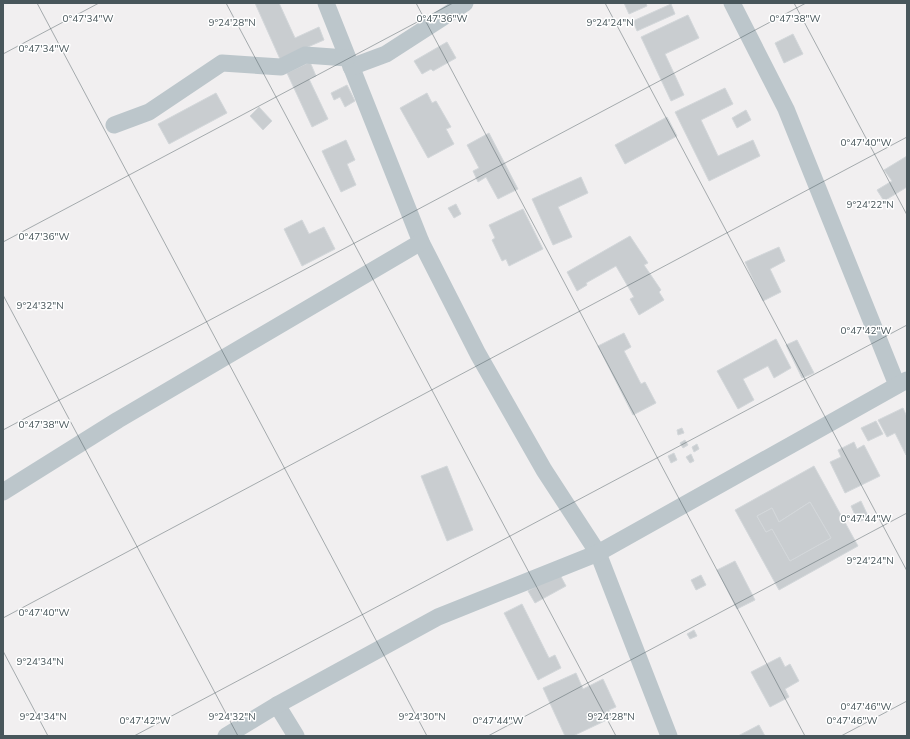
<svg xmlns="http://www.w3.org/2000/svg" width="910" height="739" font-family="'Nunito Sans',sans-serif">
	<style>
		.building { fill: #c9cdd0; stroke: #d3d7da; fill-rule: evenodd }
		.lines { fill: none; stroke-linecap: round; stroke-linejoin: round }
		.minor { stroke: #bcc6cb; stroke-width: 17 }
		.ticks { fill: none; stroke: #48565b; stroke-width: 1; stroke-opacity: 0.45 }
		.ticks-label { font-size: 10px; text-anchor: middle; fill: #48565b; stroke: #fff; stroke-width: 3; stroke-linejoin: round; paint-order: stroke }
	</style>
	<rect width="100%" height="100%" fill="#f1eff0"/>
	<g class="building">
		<path d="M255 3H279L295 38 319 27 324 40 280 59Z"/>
		<path d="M624 3H646L647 6 629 14Z"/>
		<path d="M671 4 675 14 637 31 633 21Z"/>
		<path d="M688 15 699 38 665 54 684 95 671 101 641 37Z"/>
		<path d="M793 34 803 54 784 63 775 43Z"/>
		<path d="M447 42 456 58 433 71 431 69 422 74 414 61Z"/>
		<path d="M310 62 316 76 309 79 328 119 312 127 287 73Z"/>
		<path d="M347 85 355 101 345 107 340 97 334 100 331 93Z"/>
		<path d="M725 88 733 104 701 120 718 156 753 140 760 156 709 181 675 112Z"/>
		<path d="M216 93 227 113 169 144 158 124Z"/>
		<path d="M427 93 432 103 436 101 451 127 446 129 454 144 428 158 400 108Z"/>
		<path d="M259 107 272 121 263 130 250 116Z"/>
		<path d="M746 110 751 120 737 128 732 118Z"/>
		<path d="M667 117 677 136 625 164 615 145Z"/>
		<path d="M489 133 518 189 498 199 486 177 478 182 473 171 479 168 467 145Z"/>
		<path d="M346 140 355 160 347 164 356 185 341 192 322 151Z"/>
		<path d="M907 156V187L884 201 877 190 892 181 884 170Z"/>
		<path d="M581 177 588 193 558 207 572 237 553 245 532 199Z"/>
		<path d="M456 204 461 214 454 218 448 208Z"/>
		<path d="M523 209 543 249 509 266 506 259 502 261 492 240 495 238 489 225Z"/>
		<path d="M302 220 309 234 324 227 335 249 302 266 284 229Z"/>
		<path d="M630 236 648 263 644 265 661 290 659 292 664 300 639 315 630 299 634 297 616 266 586 283 587 285 577 291 567 272Z"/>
		<path d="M779 247 785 261 770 269 781 292 763 301 745 262Z"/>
		<path d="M624 333 631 347 624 351 641 384 645 382 656 403 633 415 598 346Z"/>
		<path d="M776 339 791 368 774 378 768 366 743 379 754 400 738 409 717 371Z"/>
		<path d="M797 340 814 373 802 378 786 345Z"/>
		<path d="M903 408 907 417 906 455 895 433 887 437 878 420Z"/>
		<path d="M876 421 883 434 868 441 861 428Z"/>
		<path d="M682 428 684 433 678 435 677 430Z"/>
		<path d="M685 440 688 445 683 448 680 443Z"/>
		<path d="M854 442 857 449 864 445 880 476 845 493 830 462 841 457 838 450Z"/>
		<path d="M697 444 699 449 694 452 692 447Z"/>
		<path d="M674 453 677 460 671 463 668 456Z"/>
		<path d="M691 454 694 461 690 463 686 457Z"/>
		<path d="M447 466 473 530 447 541 421 476Z"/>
		<path d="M814 466 858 546 779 590 735 510ZM810 502 831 538 790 561 772 529 766 532 757 516 772 508 779 522Z"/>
		<path d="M861 501 869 518 858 522 851 506Z"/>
		<path d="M810 502 831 538 790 561 772 529 766 532 757 516 772 508 779 522Z"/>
		<path d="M735 561 755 600 737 609 717 570Z"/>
		<path d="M559 573 566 586 535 603 528 591Z"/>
		<path d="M701 575 706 585 696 590 691 580Z"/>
		<path d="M522 604 549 658 555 655 561 668 538 680 504 613Z"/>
		<path d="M694 630 697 636 690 639 687 634Z"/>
		<path d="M780 657 785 667 790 664 799 681 785 689 789 697 770 707 751 672Z"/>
		<path d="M576 673 583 689 603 679 616 707 609 710 613 717 573 736H565L543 688Z"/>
		<path d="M759 725 765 736H738Z"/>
	</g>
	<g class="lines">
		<g class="minor">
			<path d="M326 3 421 242 478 354 544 470 598 553 669 736"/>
			<path d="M732 3 786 109 897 385"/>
			<path d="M351 67 386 54 465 3"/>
			<path d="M114 125 149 112 222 63 281 67 305 55 347 58"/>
			<path d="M3 492 118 420 421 242"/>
			<path d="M277 705 296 736"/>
			<path d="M226 736 277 705 438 617 598 553 907 380"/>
		</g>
	</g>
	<path class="ticks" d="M37 3 427 736M226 3 616 736M416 3 805 736M605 3 907 571M794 3 907 215M3 54 99 3M3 242 453 3M3 295 238 736M3 430 806 3M3 618 907 137M3 651 48 736M134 736 907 325M488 736 907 513M841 736 907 701"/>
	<g class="ticks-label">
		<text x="442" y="22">0°47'36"W</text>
		<text x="88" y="22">0°47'34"W</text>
		<text x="795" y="22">0°47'38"W</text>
		<text x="232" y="26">9°24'28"N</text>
		<text x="610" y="26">9°24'24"N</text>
		<text x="44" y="52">0°47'34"W</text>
		<text x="866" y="146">0°47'40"W</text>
		<text x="870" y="208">9°24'22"N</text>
		<text x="44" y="240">0°47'36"W</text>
		<text x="40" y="309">9°24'32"N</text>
		<text x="866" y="334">0°47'42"W</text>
		<text x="44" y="428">0°47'38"W</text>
		<text x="866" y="522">0°47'44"W</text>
		<text x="870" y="564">9°24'24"N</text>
		<text x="44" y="616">0°47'40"W</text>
		<text x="40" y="665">9°24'34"N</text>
		<text x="866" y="710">0°47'46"W</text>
		<text x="43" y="720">9°24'34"N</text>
		<text x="232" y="720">9°24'32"N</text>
		<text x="422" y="720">9°24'30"N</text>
		<text x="611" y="720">9°24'28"N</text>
		<text x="145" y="724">0°47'42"W</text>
		<text x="498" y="724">0°47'44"W</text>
		<text x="852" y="724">0°47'46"W</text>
	</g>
	<rect width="910" height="739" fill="none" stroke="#48565b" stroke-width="8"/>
</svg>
